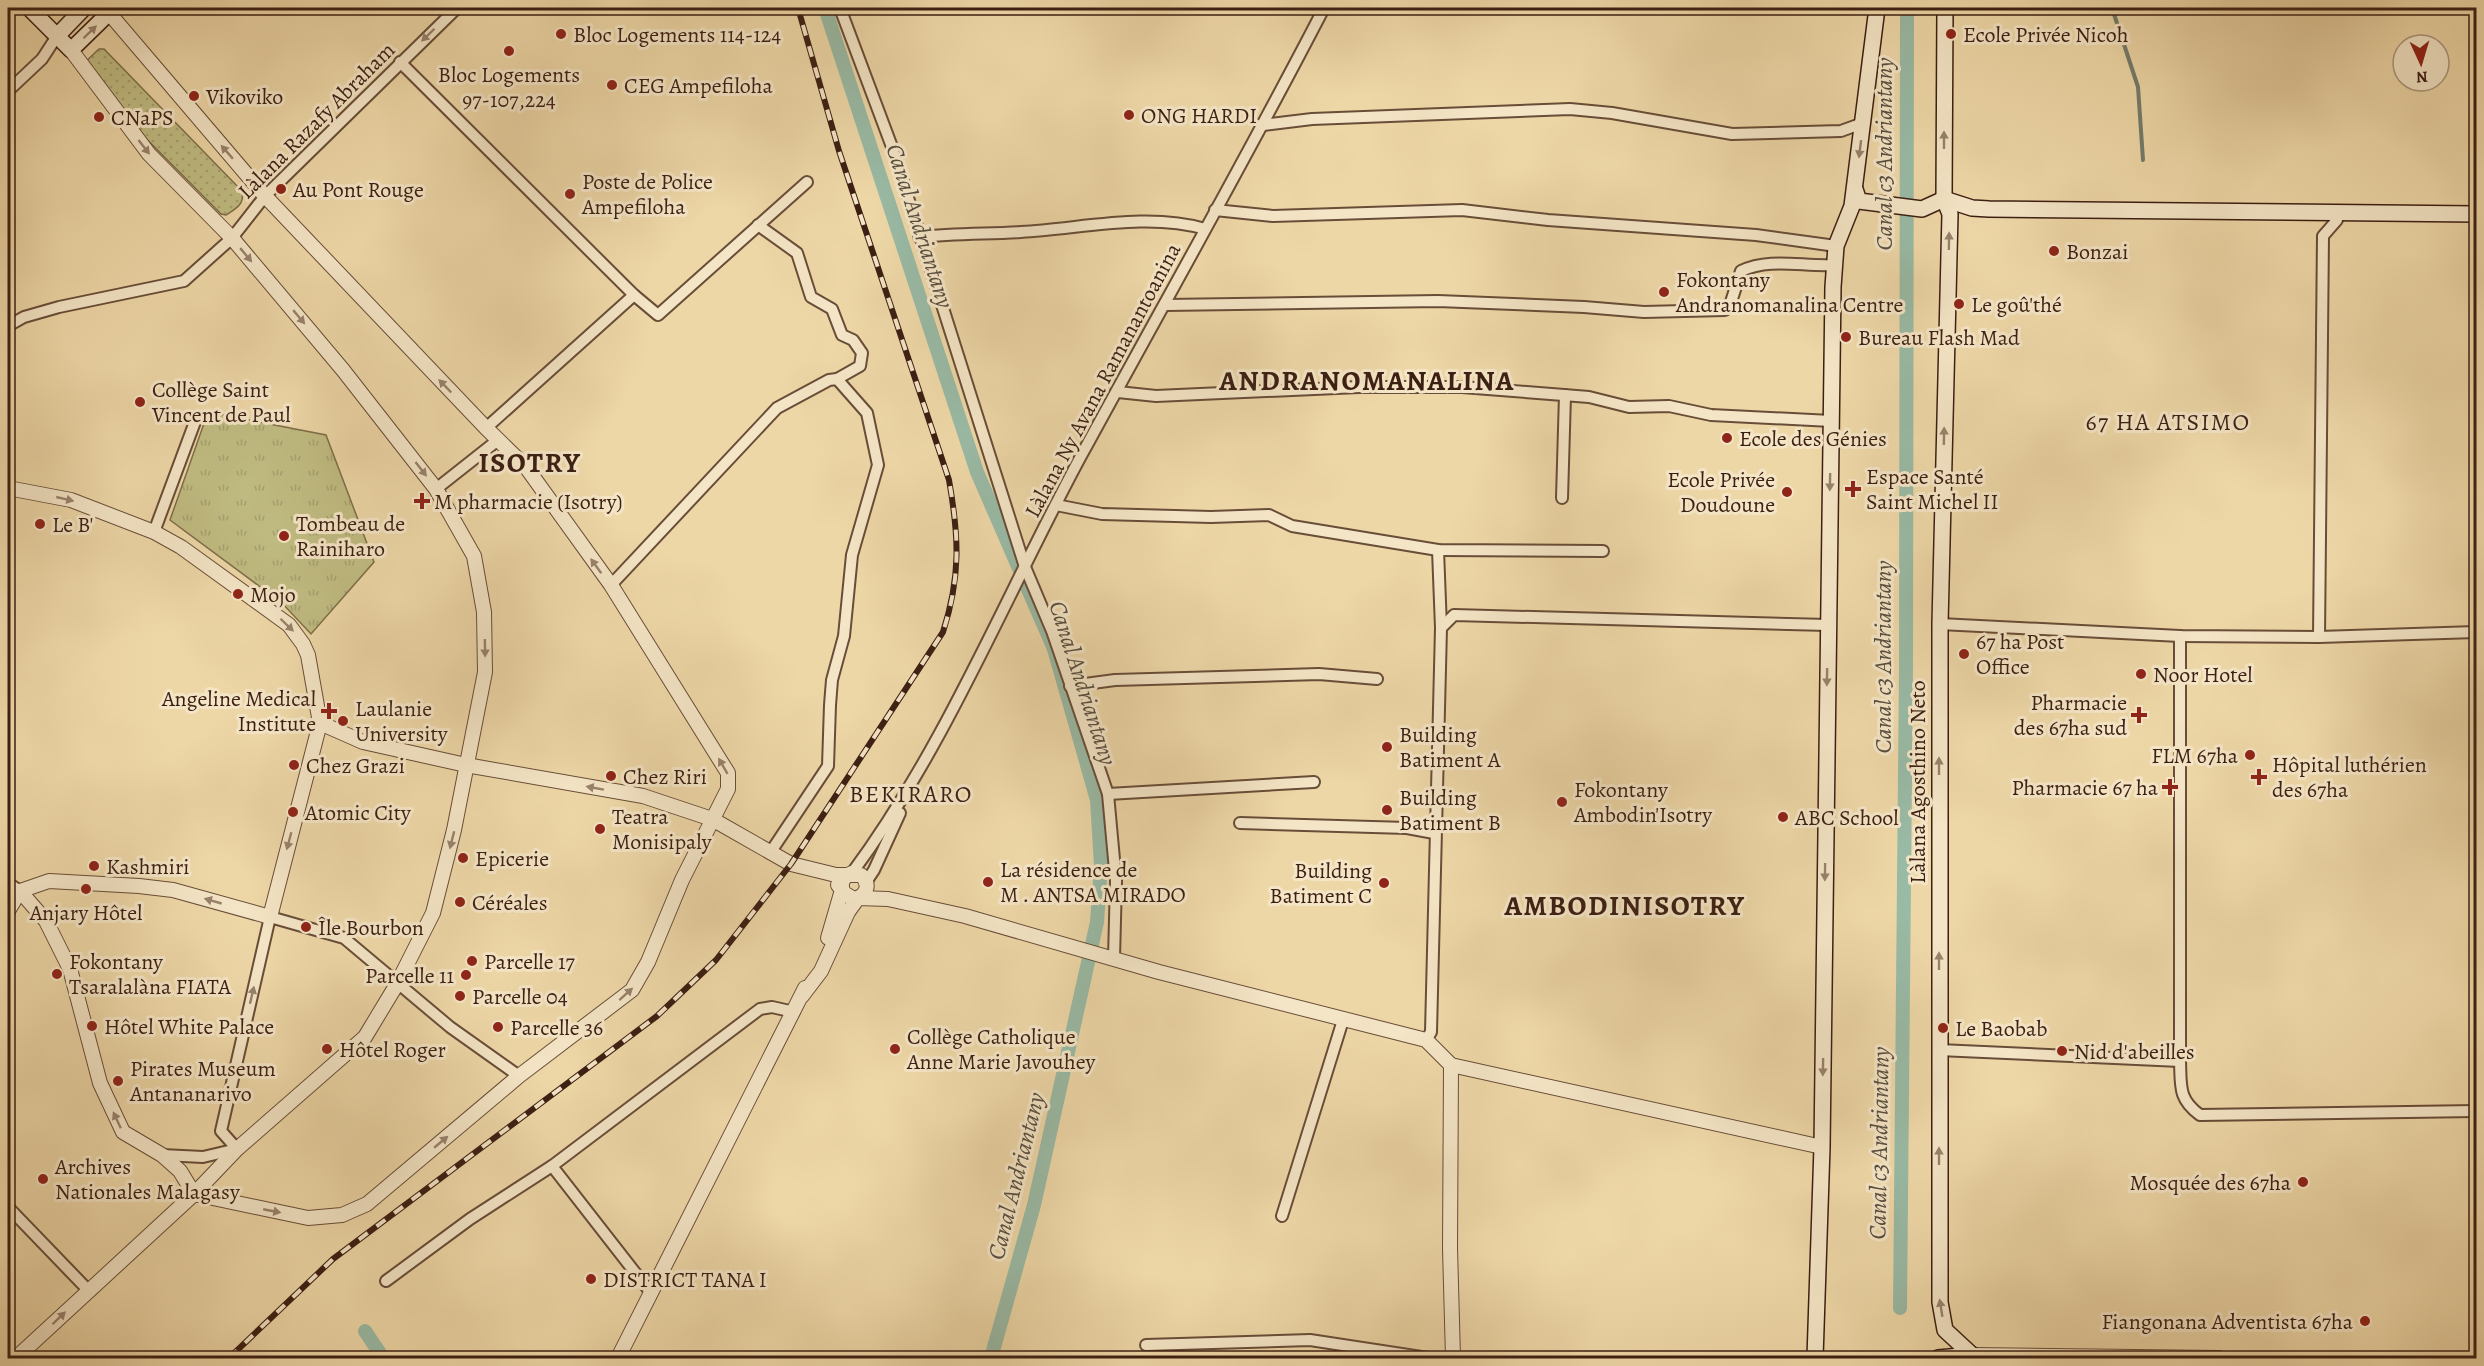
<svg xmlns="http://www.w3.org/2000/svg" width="2484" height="1366" font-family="Alegreya,serif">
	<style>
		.park { fill: url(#park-tufts); stroke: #7e6e4a; stroke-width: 1.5 }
		.garden { fill: url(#garden-dots); stroke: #7e6e4a; stroke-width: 1.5 }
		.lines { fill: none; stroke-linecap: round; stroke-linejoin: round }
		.stream { stroke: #747c6b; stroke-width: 4 }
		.canal { stroke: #99baa5; stroke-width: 14 }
		.minor-casing { stroke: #684d38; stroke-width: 14 }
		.tertiary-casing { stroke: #684d38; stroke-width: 16 }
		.secondary-casing { stroke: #3c1f13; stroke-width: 18 }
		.minor { stroke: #f4e5c6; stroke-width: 10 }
		.tertiary { stroke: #f4e5c6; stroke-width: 14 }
		.secondary { stroke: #f4e5c6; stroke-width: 15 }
		.rail-casing { stroke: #3c1f13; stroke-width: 6 }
		.rail { stroke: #f4e5c6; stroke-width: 4; stroke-dasharray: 11; stroke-linecap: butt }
		.oneway { fill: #98826c }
		.poi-dot { fill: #8f2418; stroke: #f4e5c6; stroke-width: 2 }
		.labels { text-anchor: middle; stroke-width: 6; stroke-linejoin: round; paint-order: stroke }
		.poi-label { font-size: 22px; fill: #3c1f13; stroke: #f4e5c6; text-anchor: start }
		.street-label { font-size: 22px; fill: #3c1f13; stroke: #f4e5c6 }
		.water-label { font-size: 24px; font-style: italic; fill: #584e3f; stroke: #f4e5c6 }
		.neighbourhood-label { font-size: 24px; letter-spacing: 1.5px; fill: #3c1f13; stroke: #f4e5c6 }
		.district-label { font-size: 28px; font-weight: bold; letter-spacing: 1.5px; fill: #3c1f13; stroke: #f4e5c6 }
	</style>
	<defs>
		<pattern id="park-tufts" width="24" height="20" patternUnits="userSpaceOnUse" patternTransform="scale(1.5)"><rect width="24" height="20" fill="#c0bc82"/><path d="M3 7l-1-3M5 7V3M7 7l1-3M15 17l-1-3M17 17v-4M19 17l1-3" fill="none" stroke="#a6a16f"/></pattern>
		<pattern id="garden-dots" width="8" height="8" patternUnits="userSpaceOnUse" patternTransform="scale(1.5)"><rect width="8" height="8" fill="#c0bc82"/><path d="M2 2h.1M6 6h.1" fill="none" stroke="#a6a16f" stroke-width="1.8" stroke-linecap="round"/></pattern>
	</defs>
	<rect width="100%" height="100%" fill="#eed7a7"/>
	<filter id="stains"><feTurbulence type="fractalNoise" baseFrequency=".00333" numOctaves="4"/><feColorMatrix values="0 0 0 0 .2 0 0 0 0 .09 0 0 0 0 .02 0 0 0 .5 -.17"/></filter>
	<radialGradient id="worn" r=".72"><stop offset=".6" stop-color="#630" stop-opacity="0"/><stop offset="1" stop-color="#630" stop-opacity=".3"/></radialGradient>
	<path class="park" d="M208 412 326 435 374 562 311 634 282 603 170 520Z"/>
	<path class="garden" d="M99 49H104L242 191C245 204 236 209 226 215L221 214 81 73V66Z"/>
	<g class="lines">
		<path class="stream" d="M2112 8 2138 87 2143 160"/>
		<g class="canal">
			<path d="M825 8 977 472 1054 649 1097 800 1101 865 1097 922 1034 1205 991 1358"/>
			<path d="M1900 1308 1906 668 1907 8"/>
			<path d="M365 1331 383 1358"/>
		</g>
		<defs>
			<g id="minor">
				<path d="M840 8 892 147 1025 567 1052 631 1108 794 1116 881 1114 958"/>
				<path d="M400 62 634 295 658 315 807 182"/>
				<path d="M8 91 42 59 57 36"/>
				<path d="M1263 125 1312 119 1570 109 1612 113 1732 134 1841 131 1863 123"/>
				<path d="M1215 210 1273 216 1462 210 1548 220 1756 235 1836 246"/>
				<path d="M758 225 797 253 811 297 832 309 842 335 853 340 862 353 860 366 837 379"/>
				<path d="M919 237C954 233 987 234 1021 232 1080 229 1147 212 1205 229"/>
				<path d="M1166 305 1438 301 1584 307 1644 312 1725 310 1731 302 1741 271C1770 257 1803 267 1834 265"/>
				<path d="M8 326 24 317 59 307 184 281 232 238 265 196 457 8"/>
				<path d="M1118 392 1156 396 1359 387H1462L1589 397 1629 407 1669 406 1711 415 1831 421"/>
				<path d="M486 428 634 295"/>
				<path d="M436 489 498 440"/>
				<path d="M1562 498 1565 395"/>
				<path d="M1056 505 1102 514 1211 517 1269 515 1292 526 1438 550 1603 551"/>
				<path d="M154 532 196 419"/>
				<path d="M1438 550 1441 628"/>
				<path d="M611 585 777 408 829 380 837 379 867 413 878 465 852 555 844 636 832 680 830 705 828 766 770 853"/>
				<path d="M1940 624 2180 636 2319 637 2476 632"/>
				<path d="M2180 636V1061C2181 1086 2178 1099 2200 1115L2476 1111"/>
				<path d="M2319 637 2323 236 2337 220"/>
				<path d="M1070 686 1115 680 1319 674 1377 679"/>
				<path d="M1108 794 1314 782"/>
				<path d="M1240 823 1407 828 1434 833"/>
				<path d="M852 873C946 746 1006 595 1081 456 1162 307 1246 159 1324 8"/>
				<path d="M866 882 874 870 900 813"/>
				<path d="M8 883 20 891"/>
				<path d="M1426 1040 1431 1032 1441 628 1454 615 1828 625"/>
				<path d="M1939 1050 2180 1061"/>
				<path d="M162 1155 203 1157 237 1149 221 1131 270 917 344 938 450 1027 519 1076"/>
				<path d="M8 1207 88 1290"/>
				<path d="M1282 1216 1343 1020"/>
				<path d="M386 1281 470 1219 552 1166"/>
				<path d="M651 1293 552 1166 760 1009 772 1007 794 1012"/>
				<path d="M1146 1345 1310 1340 1428 1358"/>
			</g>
			<g id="tertiary">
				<path d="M8 488 71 500 154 532 181 547 289 625 303 644 308 655 320 723 270 917 173 890 139 886 49 881 20 891"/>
				<path d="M320 723 363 742 466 765 643 796 712 819 791 864 836 875H861C871 884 867 896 854 899L844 893C839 884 843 876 852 873"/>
				<path d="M20 891 46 921 70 969 100 1083 123 1132 162 1155 180 1171 194 1194 308 1218 342 1215 367 1204 519 1076 632 990 648 962 682 880 728 789V773L611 585 526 467 486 428 265 196 109 13"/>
				<path d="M8 911 20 891"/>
				<path d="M828 938 842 890 838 885"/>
				<path d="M802 996 821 971 848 912 858 898 888 899 965 916 1159 972 1426 1040 1451 1065 1822 1147"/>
				<path d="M1451 1065 1450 1248 1453 1358"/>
				<path d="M1972 1355 2219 1358"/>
				<path d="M16 1358 194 1194 237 1149 365 1037 397 984 433 913 454 830 485 672 484 612 474 556 436 489 343 370 232 238 149 154 71 50"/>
				<path d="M618 1358 805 988"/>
			</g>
			<g id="secondary">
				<path d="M29 8 71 50 114 8"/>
				<path d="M1945 8 1944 199 1950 214 1940 624V1302L1945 1330 1972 1355"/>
				<path d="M57 36 84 8"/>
				<path d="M1855 189 1859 201 1922 209 1944 199 1972 208 1989 209 2476 214"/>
				<path d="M1815 1358 1822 1147 1833 287 1836 246 1852 206 1877 8"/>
				<path d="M1938 1358 1972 1355"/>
			</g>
		</defs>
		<use href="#minor" class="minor-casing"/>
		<use href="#tertiary" class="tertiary-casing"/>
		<use href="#secondary" class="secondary-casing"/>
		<use href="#minor" class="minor"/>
		<use href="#tertiary" class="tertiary"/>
		<use href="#secondary" class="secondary"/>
		<defs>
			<path id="rail" d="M229 1358 333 1259 657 1016 716 960 791 864 943 632C961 576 959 537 949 480L839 151 798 8"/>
		</defs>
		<use href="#rail" class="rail-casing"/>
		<use href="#rail" class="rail"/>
	</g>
	<defs><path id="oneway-solid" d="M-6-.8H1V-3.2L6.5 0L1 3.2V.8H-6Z" transform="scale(1.5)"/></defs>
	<g class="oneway">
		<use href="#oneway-solid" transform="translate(90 32) rotate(-44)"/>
		<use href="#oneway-solid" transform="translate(428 35) rotate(136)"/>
		<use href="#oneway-solid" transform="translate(1944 140) rotate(-90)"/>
		<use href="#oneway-solid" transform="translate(144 147) rotate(52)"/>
		<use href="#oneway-solid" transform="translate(1860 149) rotate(97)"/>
		<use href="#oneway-solid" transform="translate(227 152) rotate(-131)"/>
		<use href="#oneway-solid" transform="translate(1949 241) rotate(-89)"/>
		<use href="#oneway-solid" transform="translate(246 255) rotate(50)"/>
		<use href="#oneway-solid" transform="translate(299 317) rotate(50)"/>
		<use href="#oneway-solid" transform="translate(445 386) rotate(-134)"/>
		<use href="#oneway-solid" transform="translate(1944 436) rotate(-89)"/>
		<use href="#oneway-solid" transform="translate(421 469) rotate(52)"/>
		<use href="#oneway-solid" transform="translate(1830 482) rotate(91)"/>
		<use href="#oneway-solid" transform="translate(65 499) rotate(13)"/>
		<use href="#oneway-solid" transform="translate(596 566) rotate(-126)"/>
		<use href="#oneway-solid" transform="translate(287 625) rotate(44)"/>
		<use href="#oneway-solid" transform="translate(485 648) rotate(89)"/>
		<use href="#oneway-solid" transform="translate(1827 677) rotate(91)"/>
		<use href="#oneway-solid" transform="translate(723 766) rotate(-120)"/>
		<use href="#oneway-solid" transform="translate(1939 766) rotate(-90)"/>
		<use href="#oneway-solid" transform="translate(595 788) rotate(-170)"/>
		<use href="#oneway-solid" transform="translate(452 840) rotate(104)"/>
		<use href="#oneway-solid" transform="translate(289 841) rotate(105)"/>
		<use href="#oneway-solid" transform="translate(1825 872) rotate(91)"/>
		<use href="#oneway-solid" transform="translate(213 901) rotate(-164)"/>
		<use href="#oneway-solid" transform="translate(1939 961) rotate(-90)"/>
		<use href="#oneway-solid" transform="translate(626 994) rotate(-42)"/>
		<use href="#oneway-solid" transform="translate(252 995) rotate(-77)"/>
		<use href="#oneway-solid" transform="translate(1823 1067) rotate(91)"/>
		<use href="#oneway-solid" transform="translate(117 1120) rotate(-115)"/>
		<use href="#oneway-solid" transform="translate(441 1142) rotate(-40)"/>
		<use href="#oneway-solid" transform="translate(1939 1156) rotate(-90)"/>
		<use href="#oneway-solid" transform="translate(272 1211) rotate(11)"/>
		<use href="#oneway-solid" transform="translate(1941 1308) rotate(-99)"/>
		<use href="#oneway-solid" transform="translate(59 1318) rotate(-44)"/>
	</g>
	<g class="poi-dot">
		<circle cx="561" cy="34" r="6"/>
		<circle cx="1951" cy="34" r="6"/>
		<circle cx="509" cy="51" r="6"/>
		<circle cx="612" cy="85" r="6"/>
		<circle cx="194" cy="96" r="6"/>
		<circle cx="1129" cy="115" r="6"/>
		<circle cx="99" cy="117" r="6"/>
		<circle cx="281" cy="189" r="6"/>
		<circle cx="570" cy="194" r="6"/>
		<circle cx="2054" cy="251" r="6"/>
		<circle cx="1664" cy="292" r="6"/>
		<circle cx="1959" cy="304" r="6"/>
		<circle cx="1846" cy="337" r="6"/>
		<circle cx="140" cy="402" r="6"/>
		<circle cx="1727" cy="438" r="6"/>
		<path d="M1850 480h6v6h6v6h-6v6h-6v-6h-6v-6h6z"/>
		<circle cx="1787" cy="492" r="6"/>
		<path d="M419 492h6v6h6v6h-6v6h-6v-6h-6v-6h6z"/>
		<circle cx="40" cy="524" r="6"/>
		<circle cx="284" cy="536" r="6"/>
		<circle cx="238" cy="594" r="6"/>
		<circle cx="1964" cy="654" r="6"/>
		<circle cx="2141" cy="674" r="6"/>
		<path d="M326 702h6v6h6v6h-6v6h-6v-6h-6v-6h6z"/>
		<path d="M2136 706h6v6h6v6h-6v6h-6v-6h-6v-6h6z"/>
		<circle cx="343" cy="721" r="6"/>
		<circle cx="1387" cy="747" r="6"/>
		<circle cx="2250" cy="755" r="6"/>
		<circle cx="294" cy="765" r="6"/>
		<circle cx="611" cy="776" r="6"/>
		<path d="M2256 768h6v6h6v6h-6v6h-6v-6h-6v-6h6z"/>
		<path d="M2167 778h6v6h6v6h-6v6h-6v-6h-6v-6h6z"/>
		<circle cx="1562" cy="802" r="6"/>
		<circle cx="1387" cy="810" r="6"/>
		<circle cx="293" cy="812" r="6"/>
		<circle cx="1783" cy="817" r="6"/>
		<circle cx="600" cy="829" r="6"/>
		<circle cx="463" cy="858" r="6"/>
		<circle cx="94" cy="866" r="6"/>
		<circle cx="988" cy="882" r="6"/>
		<circle cx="1384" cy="883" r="6"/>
		<circle cx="86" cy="889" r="6"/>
		<circle cx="460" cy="902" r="6"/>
		<circle cx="306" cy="927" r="6"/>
		<circle cx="472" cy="961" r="6"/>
		<circle cx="57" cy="974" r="6"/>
		<circle cx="466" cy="975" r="6"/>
		<circle cx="460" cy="996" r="6"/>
		<circle cx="92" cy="1026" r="6"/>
		<circle cx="498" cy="1027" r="6"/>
		<circle cx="1943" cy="1028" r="6"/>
		<circle cx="327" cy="1049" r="6"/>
		<circle cx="895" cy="1049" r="6"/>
		<circle cx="2062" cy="1051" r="6"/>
		<circle cx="118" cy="1081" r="6"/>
		<circle cx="43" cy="1179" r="6"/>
		<circle cx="2303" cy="1182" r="6"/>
		<circle cx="591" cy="1279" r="6"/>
		<circle cx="2365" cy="1321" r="6"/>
	</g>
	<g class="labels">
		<g class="poi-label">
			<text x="573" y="42">Bloc Logements 114-124</text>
			<text x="1963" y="42">Ecole Privée Nicoh</text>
			<text x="509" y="82" text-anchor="middle">Bloc Logements<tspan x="509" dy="25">97-107,224</tspan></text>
			<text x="624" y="93">CEG Ampefiloha</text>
			<text x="206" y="104">Vikoviko</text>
			<text x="1141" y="123">ONG HARDI</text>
			<text x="111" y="125">CNaPS</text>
			<text x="582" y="189">Poste de Police<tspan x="582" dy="25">Ampefiloha</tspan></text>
			<text x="293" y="197">Au Pont Rouge</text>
			<text x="2066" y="259">Bonzai</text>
			<text x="1676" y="287">Fokontany<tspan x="1676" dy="25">Andranomanalina Centre</tspan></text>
			<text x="1971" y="312">Le goû'thé</text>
			<text x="1858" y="345">Bureau Flash Mad</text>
			<text x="152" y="397">Collège Saint<tspan x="152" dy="25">Vincent de Paul</tspan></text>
			<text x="1739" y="446">Ecole des Génies</text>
			<text x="1866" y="484">Espace Santé<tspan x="1866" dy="25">Saint Michel II</tspan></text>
			<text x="1775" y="487" text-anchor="end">Ecole Privée<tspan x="1775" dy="25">Doudoune</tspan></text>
			<text x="434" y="509">M pharmacie (Isotry)</text>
			<text x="296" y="531">Tombeau de<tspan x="296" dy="25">Rainiharo</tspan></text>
			<text x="52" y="532">Le B'</text>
			<text x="250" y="602">Mojo</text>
			<text x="1976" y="649">67 ha Post<tspan x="1976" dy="25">Office</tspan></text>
			<text x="2153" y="682">Noor Hotel</text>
			<text x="316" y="706" text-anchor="end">Angeline Medical<tspan x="316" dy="25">Institute</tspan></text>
			<text x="2127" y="710" text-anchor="end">Pharmacie<tspan x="2127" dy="25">des 67ha sud</tspan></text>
			<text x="355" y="716">Laulanie<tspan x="355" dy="25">University</tspan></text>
			<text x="1399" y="742">Building<tspan x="1399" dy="25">Batiment A</tspan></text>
			<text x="2238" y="763" text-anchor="end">FLM 67ha</text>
			<text x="2272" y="772">Hôpital luthérien<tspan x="2272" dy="25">des 67ha</tspan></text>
			<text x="306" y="773">Chez Grazi</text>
			<text x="623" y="784">Chez Riri</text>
			<text x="2158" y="795" text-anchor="end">Pharmacie 67 ha</text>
			<text x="1574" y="797">Fokontany<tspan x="1574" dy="25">Ambodin'Isotry</tspan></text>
			<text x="1399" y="805">Building<tspan x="1399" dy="25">Batiment B</tspan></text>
			<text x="305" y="820">Atomic City</text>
			<text x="612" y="824">Teatra<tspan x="612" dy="25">Monisipaly</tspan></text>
			<text x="1795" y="825">ABC School</text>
			<text x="475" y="866">Epicerie</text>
			<text x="106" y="874">Kashmiri</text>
			<text x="1000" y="877">La résidence de<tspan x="1000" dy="25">M . ANTSA MIRADO</tspan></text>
			<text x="1372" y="878" text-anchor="end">Building<tspan x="1372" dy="25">Batiment C</tspan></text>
			<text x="472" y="910">Céréales</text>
			<text x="86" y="920" text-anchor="middle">Anjary Hôtel</text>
			<text x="318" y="935">Île Bourbon</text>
			<text x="69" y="969">Fokontany<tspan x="69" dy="25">Tsaralalàna FIATA</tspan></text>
			<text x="484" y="969">Parcelle 17</text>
			<text x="454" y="983" text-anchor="end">Parcelle 11</text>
			<text x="472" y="1004">Parcelle 04</text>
			<text x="104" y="1034">Hôtel White Palace</text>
			<text x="510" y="1035">Parcelle 36</text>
			<text x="1955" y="1036">Le Baobab</text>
			<text x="907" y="1044">Collège Catholique<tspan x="907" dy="25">Anne Marie Javouhey</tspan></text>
			<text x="339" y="1057">Hôtel Roger</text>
			<text x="2074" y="1059">Nid d'abeilles</text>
			<text x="130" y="1076">Pirates Museum<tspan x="130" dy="25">Antananarivo</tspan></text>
			<text x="55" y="1174">Archives<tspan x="55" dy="25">Nationales Malagasy</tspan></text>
			<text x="2291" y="1190" text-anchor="end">Mosquée des 67ha</text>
			<text x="603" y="1287">DISTRICT TANA I</text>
			<text x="2353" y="1329" text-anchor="end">Fiangonana Adventista 67ha</text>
		</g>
		<g class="street-label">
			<text transform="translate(316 120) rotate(-45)" y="8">Làlana Razafy Abraham</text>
			<text transform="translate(1102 380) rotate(-62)" y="8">Làlana Ny Avana Ramanantoanina</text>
			<text transform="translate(1917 782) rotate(-90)" y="8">Làlana Agosthino Neto</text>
		</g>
		<g class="water-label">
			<text transform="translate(1884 154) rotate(-90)" y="8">Canal c3 Andriantany</text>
			<text transform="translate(920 226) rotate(72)" y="8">Canal Andriantany</text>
			<text transform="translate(1883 657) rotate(-90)" y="8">Canal c3 Andriantany</text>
			<text transform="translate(1083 683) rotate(72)" y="8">Canal Andriantany</text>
			<text transform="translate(1879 1143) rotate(-89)" y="8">Canal c3 Andriantany</text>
			<text transform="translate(1016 1176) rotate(-76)" y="8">Canal Andriantany</text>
		</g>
		<g class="neighbourhood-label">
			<text x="2168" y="430">67 HA ATSIMO</text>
			<text x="911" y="802">BEKIRARO</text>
		</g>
		<g class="district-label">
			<text x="1367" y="390">ANDRANOMANALINA</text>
			<text x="530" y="472">ISOTRY</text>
			<text x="1625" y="915">AMBODINISOTRY</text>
		</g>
	</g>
	<rect width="2484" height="1366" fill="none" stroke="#eed7a7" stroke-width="30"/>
	<rect x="9" y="9" width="2466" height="1348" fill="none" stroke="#3c1f13" stroke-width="3"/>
	<rect x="15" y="15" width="2454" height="1336" fill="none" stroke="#3c1f13" stroke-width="1.5"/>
	<g transform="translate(2421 63) rotate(176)"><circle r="28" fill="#f4e5c6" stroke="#aa967e" stroke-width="1.5"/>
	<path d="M0-4.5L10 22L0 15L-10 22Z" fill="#8f2418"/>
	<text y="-9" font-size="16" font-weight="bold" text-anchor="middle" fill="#3c1f13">N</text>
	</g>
	<rect width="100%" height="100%" filter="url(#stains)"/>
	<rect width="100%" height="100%" fill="url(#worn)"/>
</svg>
